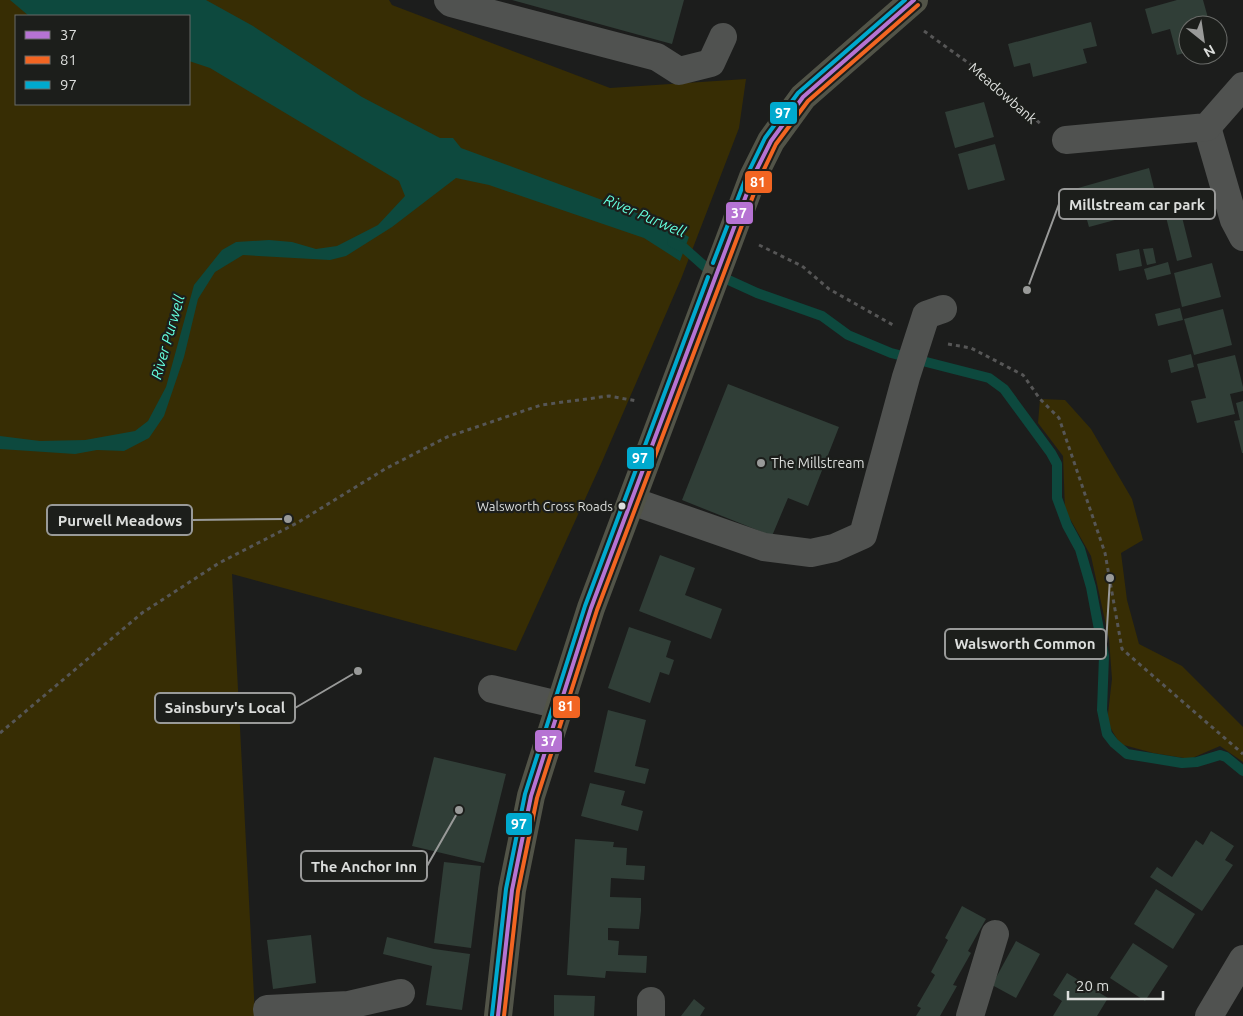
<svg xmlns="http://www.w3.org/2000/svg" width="1243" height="1016" font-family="Ubuntu,sans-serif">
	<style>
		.green { fill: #372d04; fill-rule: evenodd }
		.water { fill: #0d493e }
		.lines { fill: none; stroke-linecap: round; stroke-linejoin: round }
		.stream { stroke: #0d493e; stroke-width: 10 }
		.building { fill: #303e37 }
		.path { stroke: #565656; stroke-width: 3; stroke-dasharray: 4 4; stroke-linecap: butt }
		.minor { stroke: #505250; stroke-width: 28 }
		.major { stroke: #525448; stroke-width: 28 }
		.bus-1-casing { stroke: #1c1e1b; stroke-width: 8 }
		.bus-2-casing { stroke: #1c1e1b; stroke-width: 8 }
		.bus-3-casing { stroke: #1c1e1b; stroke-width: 8 }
		.bus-1 { stroke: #b673d3; stroke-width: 4 }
		.bus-2 { stroke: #f26522; stroke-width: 4 }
		.bus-3 { stroke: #00a9ce; stroke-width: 4 }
		.poi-dot { fill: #999a99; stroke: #1c1e1b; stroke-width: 2 }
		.bus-dot { fill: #dcdedc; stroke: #1c1e1b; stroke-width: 2 }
		.labels { text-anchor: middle; stroke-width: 4.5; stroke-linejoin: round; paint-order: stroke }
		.bus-label { font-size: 13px; fill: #dcdedc; stroke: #1c1e1b; text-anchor: end }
		.street-label { font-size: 14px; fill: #dcdedc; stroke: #1c1e1b }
		.poi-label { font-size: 14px; fill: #dcdedc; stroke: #1c1e1b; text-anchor: start }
		.water-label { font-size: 15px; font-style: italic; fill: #64fedd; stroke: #1c1e1b }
		.leader { fill: none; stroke: #999a99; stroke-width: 2 }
		.callout-dot { fill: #999a99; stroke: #1c1e1b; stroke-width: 2 }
		.callout { fill: #1c1e1b; stroke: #999a99; stroke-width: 2 }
		.callout-label { font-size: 15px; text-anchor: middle; font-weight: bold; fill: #dcdedc }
		.line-badge { stroke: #1c1e1b; stroke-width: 2 }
		.badge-label { font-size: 14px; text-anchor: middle; font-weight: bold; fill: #fff }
	</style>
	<rect width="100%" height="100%" fill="#1c1d1c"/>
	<g class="green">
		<path d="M0 0H389L392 5 610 88 746 79 739 128 681 279 601 464 516 651 232 574 255 1016H0ZM16 16H189V104H16Z"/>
		<path d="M1040 399 1065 400 1091 429 1132 499 1143 540 1121 553 1127 600 1139 644 1182 666 1243 727V762L1220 746 1190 759 1153 753 1120 744 1107 722 1112 679 1109 639 1091 556 1065 510 1063 456 1038 423Z"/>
	</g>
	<path class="water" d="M10 0H206L253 26 362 97 440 138H453L461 148 659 221 689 237 680 261 644 238 489 185 456 178 392 227 346 256 330 260 243 255 215 272 198 299 184 357 164 416 149 438 124 451 97 450 75 454 0 449V436L40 441 85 440 135 431 148 421 166 387 194 285 222 250 236 242 269 240 292 242 316 249 337 246 378 225 405 196 399 181 210 68 189 61V16H29Z"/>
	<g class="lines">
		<path class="stream" d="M672 242 684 248 711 272 757 293 822 316 848 335 891 353 989 378 1004 389 1051 453 1057 464V498L1067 525 1080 549 1091 587 1104 656 1102 710 1107 734 1114 743 1127 754 1182 763 1197 762 1220 755 1226 757 1243 771"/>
	</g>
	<g class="building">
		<path d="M512 0H684L672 44Z"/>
		<path d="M1177 0H1203L1210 25H1188V52L1177 55 1170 29 1152 34 1145 9Z"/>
		<path d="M1091 22 1097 46 1083 49 1087 63 1033 77 1030 63 1014 67 1008 44Z"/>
		<path d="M984 102 994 137 955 148 945 112Z"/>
		<path d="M995 144 1005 180 968 190 958 154Z"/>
		<path d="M1149 168 1159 208 1089 227 1078 188Z"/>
		<path d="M1179 205 1192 257 1177 261 1164 209Z"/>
		<path d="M1153 248 1156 263 1147 265 1143 249Z"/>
		<path d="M1139 249 1142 266 1119 271 1116 254Z"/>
		<path d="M1168 262 1171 274 1147 280 1144 269Z"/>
		<path d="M1212 263 1221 297 1182 307 1174 273Z"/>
		<path d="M1180 308 1183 320 1158 326 1155 314Z"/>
		<path d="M1223 309 1232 345 1194 355 1184 319Z"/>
		<path d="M1191 354 1194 367 1171 373 1168 360Z"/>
		<path d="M1235 355 1243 387V391L1230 394 1235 414 1197 423 1191 401 1206 398 1197 364Z"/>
		<path d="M728 384 839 427 808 506 788 498 772 536 682 500Z"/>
		<path d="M1243 401V453H1242L1234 421 1240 420 1236 403Z"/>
		<path d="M660 555 695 568 685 595 722 609 711 639 639 611Z"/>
		<path d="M629 627 671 641 666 657 674 660 669 675 660 672 650 703 608 688Z"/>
		<path d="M608 710 646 720 635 766 649 769 645 784 594 772Z"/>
		<path d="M434 757 506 774 484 863 412 846Z"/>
		<path d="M590 783 625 791 621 805 643 811 638 831 581 816Z"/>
		<path d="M1211 831 1234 846 1225 860 1233 865 1202 911 1150 877 1157 867 1172 877 1196 840 1203 845Z"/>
		<path d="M575 839 614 842 613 847 627 848 626 865 645 866 644 880 611 878 610 897 641 898V911L639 929 608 928V940L619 941 618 955 647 956 646 973 606 971 605 978 567 975Z"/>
		<path d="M444 862 481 866 471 948 434 943Z"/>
		<path d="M1156 889 1195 914 1173 949 1134 924Z"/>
		<path d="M962 906 986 919 968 951 971 953 953 985 957 986 940 1016H916L921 1008 917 1006 935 975 931 972 948 940 945 938Z"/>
		<path d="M311 935 316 983 273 989 267 940Z"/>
		<path d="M387 937 434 949 470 954 462 1010 426 1005 432 966 383 954Z"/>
		<path d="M1016 941 1040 954 1016 998 992 985Z"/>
		<path d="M1133 943 1168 966 1145 1001 1110 978Z"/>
		<path d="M1067 973 1108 998 1097 1016H1053L1062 1001 1053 995Z"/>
		<path d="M554 995 595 996 594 1016H554Z"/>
		<path d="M694 999 705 1008 700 1016H681Z"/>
	</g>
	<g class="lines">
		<g class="path">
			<path d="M924 31 974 67 1042 125"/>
			<path d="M759 245 802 266 829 289 893 325"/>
			<path d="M948 344 971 348 1023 375 1040 399 1059 418 1105 553 1122 649 1243 754"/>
			<path d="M0 733 142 613 219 563 297 523 385 469 447 437 541 405 609 396 637 401"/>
		</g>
		<g class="minor">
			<path d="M448 0 451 3 657 57 679 71 711 63 723 37"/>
			<path d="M1207 127 1234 220 1243 237"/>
			<path d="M1066 140 1207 127 1243 86"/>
			<path d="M632 501 764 547 811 553 834 548 863 535 906 377 926 315 943 309"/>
			<path d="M492 689 559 705"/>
			<path d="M268 1016 267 1009 349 1005 401 993"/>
			<path d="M651 1016V1001"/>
			<path d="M970 1016 995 934"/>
			<path d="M1209 1016 1243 959"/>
		</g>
		<path class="major" d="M498 1016 512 890 531 796 591 608 753 177 771 141 803 97 914 0"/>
		<defs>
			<path id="bus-1" d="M498 1016 512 890 531 796 591 608 753 177 771 141 803 97 914 0"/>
			<path id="bus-2" d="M504 1016 518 891 537 798 597 610 759 180 776 144 808 101 918 5"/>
			<g id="bus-3">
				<path d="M713 263 747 175 765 138 798 93 905 0"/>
				<path d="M492 1015 506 889 525 794 585 606 708 277"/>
			</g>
		</defs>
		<use href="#bus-1" class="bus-1-casing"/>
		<use href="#bus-2" class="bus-2-casing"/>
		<use href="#bus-3" class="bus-3-casing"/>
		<use href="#bus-1" class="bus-1"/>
		<use href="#bus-2" class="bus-2"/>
		<use href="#bus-3" class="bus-3"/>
	</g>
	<circle class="poi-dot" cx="761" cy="463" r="5"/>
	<circle class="bus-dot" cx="622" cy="506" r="4.5"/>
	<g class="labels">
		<g class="bus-label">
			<text x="613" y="511">Walsworth Cross Roads</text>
		</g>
		<g class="street-label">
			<text transform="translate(1003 93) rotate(41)" y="5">Meadowbank</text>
		</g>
		<g class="poi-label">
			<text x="771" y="468">The Millstream</text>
		</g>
		<g class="water-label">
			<text transform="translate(645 216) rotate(23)" y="5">River Purwell</text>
			<text transform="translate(168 337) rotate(-74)" y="5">River Purwell</text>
		</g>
	</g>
	<path class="leader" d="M1027 290L1059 204M288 519L192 520M1110 578L1106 644M358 671L295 708M459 810L427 866"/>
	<g class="callout-dot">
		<circle cx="1027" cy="290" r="5"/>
		<circle cx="288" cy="519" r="5"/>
		<circle cx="1110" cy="578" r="5"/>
		<circle cx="358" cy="671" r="5"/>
		<circle cx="459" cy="810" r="5"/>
	</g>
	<g class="callout">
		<rect x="1059" y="189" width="156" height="30" rx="5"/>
		<rect x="47" y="505" width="145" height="30" rx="5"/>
		<rect x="945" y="629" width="161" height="30" rx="5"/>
		<rect x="155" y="693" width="140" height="30" rx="5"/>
		<rect x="301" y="851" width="126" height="30" rx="5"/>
	</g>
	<g class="callout-label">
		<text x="1137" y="210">Millstream car park</text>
		<text x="120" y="526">Purwell Meadows</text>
		<text x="1025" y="649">Walsworth Common</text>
		<text x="225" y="713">Sainsbury's Local</text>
		<text x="364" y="872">The Anchor Inn</text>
	</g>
	<g class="line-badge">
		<rect x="769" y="101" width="29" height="24" rx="5" fill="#00a9ce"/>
		<rect x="744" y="170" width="29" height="24" rx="5" fill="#f26522"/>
		<rect x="725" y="201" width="29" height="24" rx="5" fill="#b673d3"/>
		<rect x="626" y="446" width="29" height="24" rx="5" fill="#00a9ce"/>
		<rect x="552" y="695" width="29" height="24" rx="5" fill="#f26522"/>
		<rect x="534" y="729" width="29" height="24" rx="5" fill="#b673d3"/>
		<rect x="505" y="812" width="28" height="24" rx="5" fill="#00a9ce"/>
	</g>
	<g class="badge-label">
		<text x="783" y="118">97</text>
		<text x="758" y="187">81</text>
		<text x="739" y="218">37</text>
		<text x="640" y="463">97</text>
		<text x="566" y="711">81</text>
		<text x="549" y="746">37</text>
		<text x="519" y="829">97</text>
	</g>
	<rect x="15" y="15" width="175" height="90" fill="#1c1e1b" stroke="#696b68"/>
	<rect x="25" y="31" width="25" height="8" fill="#b673d3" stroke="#696b68"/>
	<text x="60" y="40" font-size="15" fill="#dcdedc">37</text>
	<rect x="25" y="56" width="25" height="8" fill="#f26522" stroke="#696b68"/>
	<text x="60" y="65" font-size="15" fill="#dcdedc">81</text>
	<rect x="25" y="81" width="25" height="8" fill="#00a9ce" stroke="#696b68"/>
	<text x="60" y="90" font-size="15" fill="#dcdedc">97</text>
	<g transform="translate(1203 40) rotate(150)"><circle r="24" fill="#1c1e1b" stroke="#696b68"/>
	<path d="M0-4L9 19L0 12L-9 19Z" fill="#999a99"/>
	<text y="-8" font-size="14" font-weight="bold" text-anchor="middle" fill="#dcdedc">N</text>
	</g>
	<path d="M1068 991v8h95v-8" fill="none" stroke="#dcdedc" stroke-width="2.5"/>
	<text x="1076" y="991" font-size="15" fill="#dcdedc" stroke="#1c1e1b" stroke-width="4" paint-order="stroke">20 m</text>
</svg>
